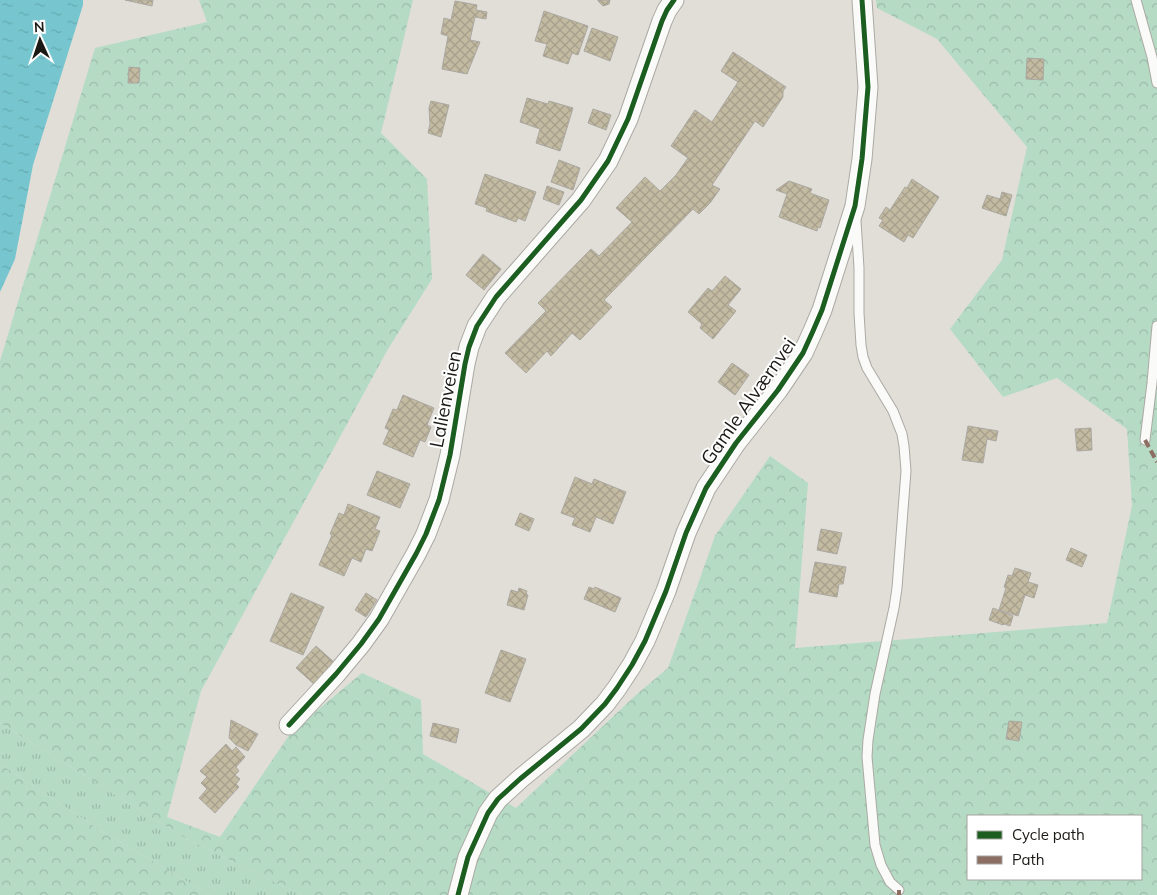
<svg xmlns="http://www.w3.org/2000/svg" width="1157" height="895" font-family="Mulish,sans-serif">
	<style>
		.grass { fill: url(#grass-tufts) }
		.forest { fill: url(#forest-crowns); fill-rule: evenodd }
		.water { fill: url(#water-ripples) }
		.building { fill: url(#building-cross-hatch); stroke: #aaa8a2 }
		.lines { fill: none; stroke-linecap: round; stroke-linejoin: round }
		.lane-casing { stroke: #aba9a3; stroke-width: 11 }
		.street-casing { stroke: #aba9a3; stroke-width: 21 }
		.lane { stroke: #fafaf9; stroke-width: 9 }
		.street { stroke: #fafaf9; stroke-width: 19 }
		.quiet { stroke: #8d6e63; stroke-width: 4; stroke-dasharray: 8 4; stroke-linecap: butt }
		.cycleway-casing { stroke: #fff; stroke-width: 8 }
		.cycleway { stroke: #1b5e20; stroke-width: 5 }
		.labels { text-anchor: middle; stroke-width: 4; stroke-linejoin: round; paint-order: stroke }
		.street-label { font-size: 19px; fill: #1b1915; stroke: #fff }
	</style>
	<defs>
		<pattern id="grass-tufts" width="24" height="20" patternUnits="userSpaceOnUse" patternTransform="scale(1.25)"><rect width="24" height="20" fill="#b5dbc5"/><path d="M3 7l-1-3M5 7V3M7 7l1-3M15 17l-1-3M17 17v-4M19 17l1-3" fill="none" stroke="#9bbba8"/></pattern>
		<pattern id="forest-crowns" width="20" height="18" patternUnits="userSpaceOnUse" patternTransform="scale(1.25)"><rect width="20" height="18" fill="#b5dbc5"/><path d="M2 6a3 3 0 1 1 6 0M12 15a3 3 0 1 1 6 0" fill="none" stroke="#9bbba8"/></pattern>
		<pattern id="water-ripples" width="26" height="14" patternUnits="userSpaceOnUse" patternTransform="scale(1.25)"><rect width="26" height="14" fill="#77c6cf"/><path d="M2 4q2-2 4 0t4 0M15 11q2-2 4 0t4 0" fill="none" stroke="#66aab1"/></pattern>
		<pattern id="building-cross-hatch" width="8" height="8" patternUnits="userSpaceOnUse" patternTransform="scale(1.25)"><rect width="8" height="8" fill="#c3baa2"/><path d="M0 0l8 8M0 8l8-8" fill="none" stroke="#a79f8b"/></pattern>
	</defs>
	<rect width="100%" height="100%" fill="#e1ded7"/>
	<path class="grass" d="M0 723 183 837 301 895H210L103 832 0 764Z"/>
	<g class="forest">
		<path d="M199 0H413L381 133 427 179 432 279 388 349 201 691 167 817 220 837 292 731 362 673 421 700 423 754 516 808 637 694 668 668 715 536 770 456 808 483 795 648 1107 623 1132 506 1127 429 1057 378 1003 397 950 329 1002 260 1027 147 937 39 877 8 876 0H1157V895H301L183 837 0 723V361L95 48 207 22ZM968 816H1141V879H968Z"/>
		<path d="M0 764 103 832 210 895H0Z"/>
	</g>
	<path class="water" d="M0 0H83V5L33 165 15 259 0 292Z"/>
	<g class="building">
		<path d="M125 0H153L152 6Z"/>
		<path d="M598 0H610L609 4 603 6 598 1Z"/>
		<path d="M455 1 477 5 476 10 487 12 486 19 475 17 470 40 480 42 467 74 442 69 448 36 441 34 444 18 451 20Z"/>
		<path d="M544 11 588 26 578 55 572 53 568 64 543 56 547 44 535 41Z"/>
		<path d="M592 28 618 37 610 61 584 51Z"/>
		<path d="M733 52 786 87 783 91V97L763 127 755 121 712 185 720 189 710 203 699 214 693 209 604 300 612 307 580 340 572 333 551 356 547 351 526 373 505 353 546 311 538 303 591 249 599 256 632 222 616 208 645 177 660 191 676 175 688 158 671 146 695 110 712 122 738 82 721 71Z"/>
		<path d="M1027 58 1044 59 1043 80 1026 79Z"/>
		<path d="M129 67 140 68 139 83H128Z"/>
		<path d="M527 98 548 104 549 101 573 108 560 151 536 143 540 129 520 122Z"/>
		<path d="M431 101 449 105 441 137 428 133 430 124 429 108Z"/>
		<path d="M593 109 611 115 606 130 588 123Z"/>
		<path d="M559 160 580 168 573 190 551 182Z"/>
		<path d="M485 174 536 192 525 221 518 218 516 222 486 211 487 208 475 204Z"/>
		<path d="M912 179 939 197 913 238 908 235 904 242 879 226 883 220 879 218 886 207 890 210 905 187 907 188Z"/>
		<path d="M789 181 812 189 810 193 829 200 820 228 818 227 817 231 779 217 787 194 776 190Z"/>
		<path d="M547 186 564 192 559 205 543 199Z"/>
		<path d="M1002 192 1012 195 1006 216 982 208 987 195 1000 199Z"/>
		<path d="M483 254 501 269 484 290 466 275Z"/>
		<path d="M725 276 741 289 728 305 736 311 713 339 700 328 702 324 688 312 708 288 712 291Z"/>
		<path d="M732 363 749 375 735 395 718 382Z"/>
		<path d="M403 395 434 408 427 425 431 427 425 442 420 440 413 457 383 444 389 430 385 428 393 409 397 410Z"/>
		<path d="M968 426 998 431 996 441 987 439 983 463 962 460Z"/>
		<path d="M1091 428 1092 450 1077 451 1075 429Z"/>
		<path d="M377 471 410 484 400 508 367 495Z"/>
		<path d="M575 477 592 484 594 479 626 492 613 524 596 517 590 532 572 525 575 518 561 513Z"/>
		<path d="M348 504 380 517 375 529 380 531 372 551 366 549 361 562 352 558 344 576 319 565 332 535 330 534 339 513 344 515Z"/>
		<path d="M520 513 534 519 529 531 515 525Z"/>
		<path d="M821 529 842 533 837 554 817 550Z"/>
		<path d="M1071 548 1087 555 1082 567 1066 560Z"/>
		<path d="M815 562 846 567 843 584H839L837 597 809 592Z"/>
		<path d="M1015 568 1031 573 1028 582 1038 585 1034 598 1025 595 1018 616 999 610 1006 588 1004 587 1008 575 1012 576Z"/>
		<path d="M589 587 594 589 595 587 621 598 615 612 584 599Z"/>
		<path d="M519 588 527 591 526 594 528 595 524 610 507 605 511 590 518 592Z"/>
		<path d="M291 593 324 607 303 655 270 641Z"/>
		<path d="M366 593 377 600 366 617 355 610Z"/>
		<path d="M993 608 1013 616 1010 626 1004 624 1003 625 989 620Z"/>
		<path d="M316 646 335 663 315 685 296 668Z"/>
		<path d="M501 650 526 659 510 702 485 693Z"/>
		<path d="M231 720 258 734 248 751 236 745 229 738Z"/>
		<path d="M1009 721 1022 722 1019 741 1006 739Z"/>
		<path d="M433 723 459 729 456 743 430 736Z"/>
		<path d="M226 744 232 751 236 747 245 757 236 767 239 771 235 775 240 779 236 784 239 787 215 813 199 798 207 789 201 783 207 777 200 771Z"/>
	</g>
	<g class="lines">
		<defs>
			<g id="lane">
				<path d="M1136 0 1152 57 1157 83"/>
				<path d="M856 221 859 268V313L861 345 863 357 867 368 893 411 902 434 904 446 906 471 897 588 894 608 875 694 868 740 867 757 875 845 881 865 890 882 899 890"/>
				<path d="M1145 440 1152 383 1157 326"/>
			</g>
			<g id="street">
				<path d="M289 725 336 674 361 644 379 619 416 554 426 534 439 500 450 455 465 364 469 347 477 326 496 297 581 200 608 161 628 119 662 21 667 10 674 0"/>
				<path d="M458 895 468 857 488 813 498 799 520 779 581 729 605 704 617 688 632 665 645 641 666 591 686 533 706 488 736 443 778 390 803 353 813 331 822 310 855 206 862 159 868 87 862 0"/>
			</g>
		</defs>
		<use href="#lane" class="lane-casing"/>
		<use href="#street" class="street-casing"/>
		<use href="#lane" class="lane"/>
		<use href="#street" class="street"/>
		<g class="quiet">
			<path d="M1145 440 1157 462"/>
			<path d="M899 890V895"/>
		</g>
		<defs>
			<g id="cycleway">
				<path d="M289 725 336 674 361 644 379 619 416 554 426 534 439 500 450 455 465 364 469 347 477 326 496 297 581 200 608 161 628 119 662 21 667 10 674 0"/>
				<path d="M458 895 468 857 488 813 498 799 520 779 581 729 605 704 617 688 632 665 645 641 666 591 686 533 706 488 736 443 778 390 803 353 813 331 822 310 855 206 862 159 868 87 862 0"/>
			</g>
		</defs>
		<use href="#cycleway" class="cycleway-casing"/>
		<use href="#cycleway" class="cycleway"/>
	</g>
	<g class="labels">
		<g class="street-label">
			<text transform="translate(445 399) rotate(-79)" y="7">Lalienveien</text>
			<text transform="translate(748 401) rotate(-55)" y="7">Gamle Alværnvei</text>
		</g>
	</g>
	<rect x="967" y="815" width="175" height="65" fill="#ffffff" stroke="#a4a3a1"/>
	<rect x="977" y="831" width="25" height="8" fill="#1b5e20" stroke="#a4a3a1"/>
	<text x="1012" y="840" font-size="15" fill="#1b1915">Cycle path</text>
	<rect x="977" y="856" width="25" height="8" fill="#8d6e63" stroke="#a4a3a1"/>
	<text x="1012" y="865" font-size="15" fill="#1b1915">Path</text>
	<g transform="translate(40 40) rotate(357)" stroke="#ffffff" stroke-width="4" paint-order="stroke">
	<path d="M0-4L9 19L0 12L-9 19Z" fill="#1b1915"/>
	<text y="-8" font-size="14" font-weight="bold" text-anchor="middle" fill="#1b1915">N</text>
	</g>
</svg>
